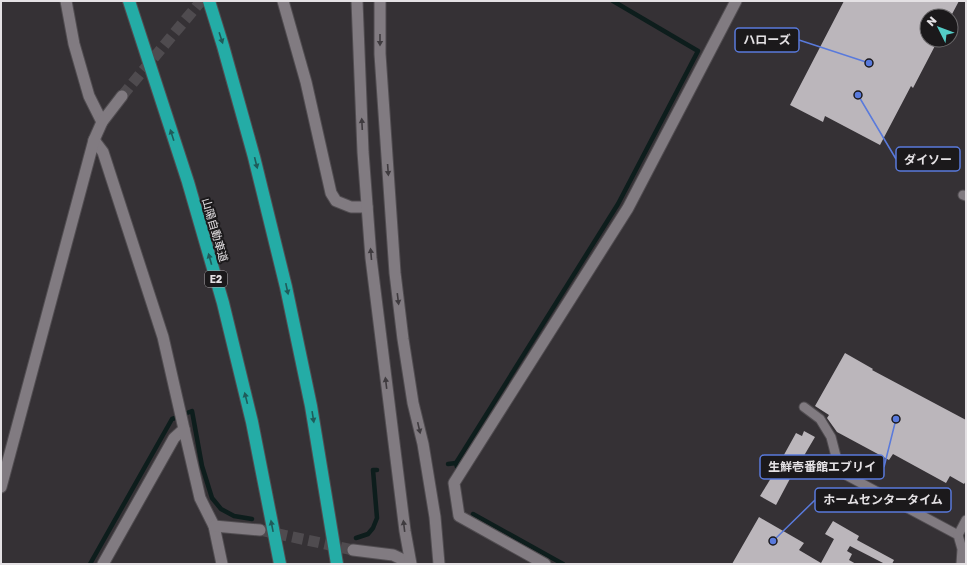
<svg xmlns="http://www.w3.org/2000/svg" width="967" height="565" font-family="'Golos Text','Noto Sans JP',sans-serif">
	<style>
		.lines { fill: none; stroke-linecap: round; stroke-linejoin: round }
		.stream { stroke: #0d1d1c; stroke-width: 4.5 }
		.building { fill: #bbb6bb }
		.minor-tunnel { stroke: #4f4b4f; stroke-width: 11; stroke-dasharray: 11 5.5; stroke-linecap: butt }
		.service-casing { stroke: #514d51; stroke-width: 11 }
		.minor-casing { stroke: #514d51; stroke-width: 13 }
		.tertiary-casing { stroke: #514d51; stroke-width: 13 }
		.motorway-casing { stroke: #514d51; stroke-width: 14 }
		.service { stroke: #817b81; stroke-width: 9 }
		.minor { stroke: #817b81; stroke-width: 11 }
		.tertiary { stroke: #817b81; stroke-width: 11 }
		.motorway { stroke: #24aca6; stroke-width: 12 }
		.oneway { fill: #1f5b5a }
		.oneway2 { fill: #3f3b3f }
		.labels { text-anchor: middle; stroke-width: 4; stroke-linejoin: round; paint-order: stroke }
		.shield { fill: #1b191b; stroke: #a8a5a8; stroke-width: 1 }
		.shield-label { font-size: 10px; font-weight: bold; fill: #e4e1e4 }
		.street-label { font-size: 11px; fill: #e4e1e4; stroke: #1b191b }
		.leader { fill: none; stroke: #597adc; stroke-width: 1.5 }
		.callout-dot { fill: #597adc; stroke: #1b191b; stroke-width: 1.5 }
		.callout { fill: #1b191b; stroke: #597adc; stroke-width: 1.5 }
		.callout-label { font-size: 12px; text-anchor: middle; font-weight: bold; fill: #e4e1e4 }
	</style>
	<rect width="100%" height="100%" fill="#353135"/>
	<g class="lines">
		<g class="stream">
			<path d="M187 413 192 411 202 466 212 498 221 509 234 516 252 519"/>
			<path d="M448 464 456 463"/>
			<path d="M457 467 456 463 618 204 698 51 613 1"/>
			<path d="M473 514 563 564"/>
			<path d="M356 538 368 534 373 528 377 518 373 470H377"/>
			<path d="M90 564 172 419 175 418"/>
		</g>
	</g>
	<g class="building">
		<path d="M844 1H959L951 16H927V40H938L913 88 911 86 880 145 825 116 823 122 790 105Z"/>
		<path d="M845 353 873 369 872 370 966 420V481L964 484 950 476 946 483 893 454 889 460 837 432 827 418 829 415 815 406Z"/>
		<path d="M804 431 815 437 795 471 780 462 796 433 802 436Z"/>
		<path d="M779 465 793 473 776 505 760 496Z"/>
		<path d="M759 517 804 543 799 550 821 563 834 539 825 534 833 521 859 536 857 540 894 560 892 564H885L850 546 847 551 852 554 849 560 856 564H732Z"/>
	</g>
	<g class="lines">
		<g class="minor-tunnel">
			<path d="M122 96 201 1"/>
			<path d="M260 530 353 550"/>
		</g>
		<defs>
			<g id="service">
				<path d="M963 195 966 196"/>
				<path d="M804 407 820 419 831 437 838 464 844 474 958 535 962 549 961 564"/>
				<path d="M958 535 966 520"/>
			</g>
			<g id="minor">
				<path d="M66 1 74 44 89 96 102 122"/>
				<path d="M283 1 306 82 331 193 336 201 351 207H367"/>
				<path d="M94 140 103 152 163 337 184 429 174 438 103 564"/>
				<path d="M184 429 200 498 214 526 222 564"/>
				<path d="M1 487 94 140 102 122 122 96"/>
				<path d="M214 526 260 530"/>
				<path d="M353 550 393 555 410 563"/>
				<path d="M545 564 459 516 454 483 628 208 736 1"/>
			</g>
			<g id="tertiary">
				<path d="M357 1 363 152 371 258 405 531 411 564"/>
				<path d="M380 1V54L395 273 403 339 413 403 423 444 435 517 439 564"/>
			</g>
			<g id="motorway">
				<path d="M129 1 188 182 223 303 252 422 280 564"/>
				<path d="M209 1 223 46 254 157 286 287 311 406 337 564"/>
			</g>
		</defs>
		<use href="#service" class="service-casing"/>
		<use href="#minor" class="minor-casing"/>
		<use href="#tertiary" class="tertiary-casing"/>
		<use href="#motorway" class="motorway-casing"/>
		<use href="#service" class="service"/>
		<use href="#minor" class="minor"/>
		<use href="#tertiary" class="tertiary"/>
		<use href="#motorway" class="motorway"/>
	</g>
	<defs><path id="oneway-solid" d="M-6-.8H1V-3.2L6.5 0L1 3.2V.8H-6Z"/></defs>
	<g class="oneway">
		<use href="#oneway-solid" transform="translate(221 38) rotate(72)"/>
		<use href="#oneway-solid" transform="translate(172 135) rotate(-108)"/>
		<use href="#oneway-solid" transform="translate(256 163) rotate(76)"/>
		<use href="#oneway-solid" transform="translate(210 259) rotate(-106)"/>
		<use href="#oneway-solid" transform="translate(287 289) rotate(78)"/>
		<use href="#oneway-solid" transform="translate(246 398) rotate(-104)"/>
		<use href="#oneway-solid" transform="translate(313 417) rotate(81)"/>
		<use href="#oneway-solid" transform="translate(272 526) rotate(-101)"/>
	</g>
	<g class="oneway2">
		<use href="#oneway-solid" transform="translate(380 40) rotate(90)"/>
		<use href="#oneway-solid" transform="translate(362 124) rotate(-93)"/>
		<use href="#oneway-solid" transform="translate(388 170) rotate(86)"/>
		<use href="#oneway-solid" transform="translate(371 254) rotate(-95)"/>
		<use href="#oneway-solid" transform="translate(398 299) rotate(83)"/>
		<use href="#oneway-solid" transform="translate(386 383) rotate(-97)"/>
		<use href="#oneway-solid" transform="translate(419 428) rotate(77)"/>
		<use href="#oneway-solid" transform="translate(404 526) rotate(-97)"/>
	</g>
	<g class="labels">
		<rect class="shield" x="205" y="271" width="22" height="16" rx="3"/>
		<g class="shield-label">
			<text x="216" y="283">E2</text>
		</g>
		<g class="street-label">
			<text transform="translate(215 230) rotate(74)" y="4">山陽自動車道</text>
		</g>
	</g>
	<path class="leader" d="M869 63L799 40M858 95L896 159M896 419L884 467M773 541L815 500"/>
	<g class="callout-dot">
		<circle cx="869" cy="63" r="4"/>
		<circle cx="858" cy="95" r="4"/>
		<circle cx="896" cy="419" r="4"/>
		<circle cx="773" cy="541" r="4"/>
	</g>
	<g class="callout">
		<rect x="735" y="28" width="64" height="24" rx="4"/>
		<rect x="896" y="147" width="64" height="24" rx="4"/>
		<rect x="760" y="455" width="124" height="24" rx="4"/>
		<rect x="815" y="488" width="136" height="24" rx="4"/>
	</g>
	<g class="callout-label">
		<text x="767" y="44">ハローズ</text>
		<text x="928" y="164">ダイソー</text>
		<text x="822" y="471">生鮮壱番館エブリイ</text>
		<text x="883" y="504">ホームセンタータイム</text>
	</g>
	<rect width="967" height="565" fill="none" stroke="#e4e1e4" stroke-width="4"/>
	<g transform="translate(939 28) rotate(312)"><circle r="19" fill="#1b191b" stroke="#6b696b"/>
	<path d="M0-3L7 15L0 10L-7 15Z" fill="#54cdc7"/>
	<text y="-6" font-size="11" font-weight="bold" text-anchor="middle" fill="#e4e1e4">N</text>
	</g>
</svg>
